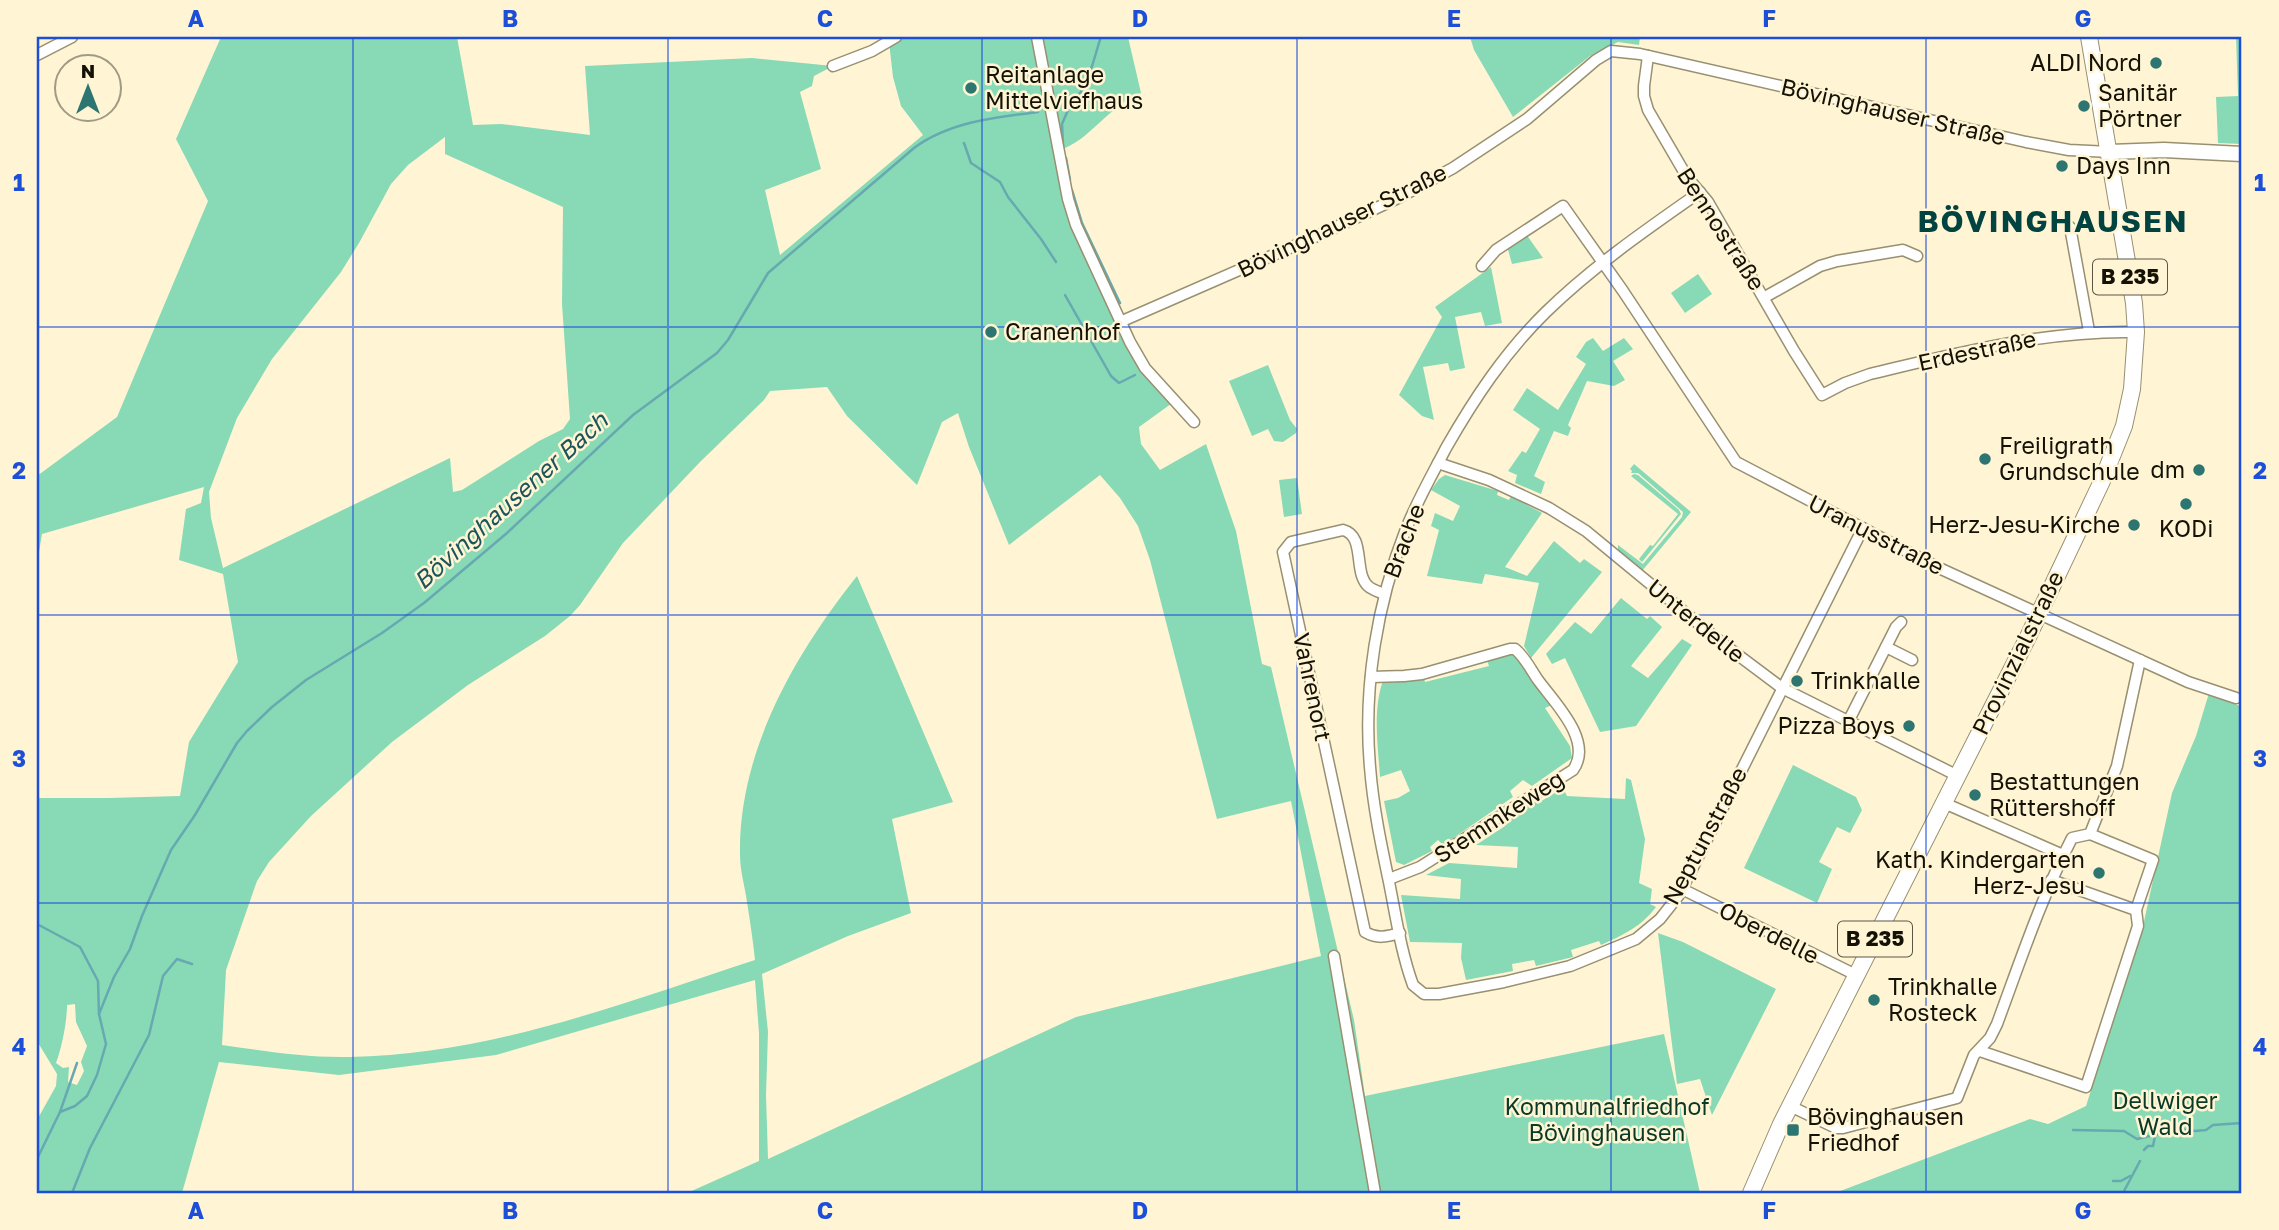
<svg xmlns="http://www.w3.org/2000/svg" width="2279" height="1230" font-family="'Golos Text',sans-serif">
	<style>
		.green { fill: #87dab5; fill-rule: evenodd }
		.lines { fill: none; stroke-linecap: round; stroke-linejoin: round }
		.stream { stroke: #67a9b0; stroke-width: 2.5 }
		.street-casing { stroke: #989071; stroke-width: 13 }
		.secondary-casing { stroke: #989071; stroke-width: 17 }
		.primary-casing { stroke: #989071; stroke-width: 18 }
		.street { stroke: #fff; stroke-width: 10 }
		.secondary { stroke: #fff; stroke-width: 14 }
		.primary { stroke: #fff; stroke-width: 16 }
		.grid { fill: none; stroke: #1d4ed8; stroke-width: 2; stroke-opacity: 0.55 }
		.poi-dot { fill: #2c7570; stroke: #fff5d4; stroke-width: 2.5 }
		.labels { text-anchor: middle; stroke-width: 5; stroke-linejoin: round; paint-order: stroke }
		.shield { fill: #fff5d4; stroke: #5a5544; stroke-width: 2 }
		.shield-label { font-size: 21px; font-weight: bold; fill: #141106 }
		.poi-label { font-size: 23px; fill: #141106; stroke: #fff5d4; text-anchor: start }
		.street-label { font-size: 23px; fill: #141106; stroke: #fff5d4 }
		.park-label { font-size: 23px; fill: #0b3928; stroke: #fff5d4 }
		.water-label { font-size: 24px; font-style: italic; fill: #1c545c; stroke: #fff5d4 }
		.district-label { font-size: 30px; font-weight: bold; letter-spacing: 2px; fill: #004340; stroke: #fff5d4 }
		.neatline { fill: none; stroke: #1d4ed8; stroke-width: 2.5 }
		.grid-label { font-size: 23px; text-anchor: middle; font-weight: bold; fill: #1d4ed8 }
	</style>
	<rect width="100%" height="100%" fill="#fff5d4"/>
	<g class="green">
		<path d="M221 37H457L473 125 501 124 590 135 585 66 752 58 833 66 814 76 812 86 800 92 821 169 765 190 780 255 923 135 901 106 893 77 889 42 896 37H1128L1141 93C1109 105 1089 142 1059 150L1068 199 1130 342 1175 401 1139 427 1141 444 1160 470 1206 444 1236 531 1262 664 1271 667 1354 1020 1365 1096 1664 1034 1700 1193H687L759 1161V1033L755 980 496 1055 339 1075 219 1062 182 1193H37V1120L56 1086 57 1074 37 1041V798H108L180 796 189 742 238 662 223 574 179 560 186 509 201 503 204 487 42 534 37 564V476L117 417 208 201 176 139ZM445 137V154L563 207 562 304 570 419 563 429 539 441 462 490 453 492 450 458 223 568 211 518 209 492 237 418 272 359 341 272 359 243 391 184 408 165ZM827 387 847 416 917 485 942 422 958 413 969 447 1009 545 1100 475 1120 498 1138 526 1150 560 1217 819 1291 801 1321 956 1076 1017 768 1159 766 1095 768 1032 762 974 848 936 911 913 892 819 953 802 857 576C795 654 738 752 740 855 740 871 745 887 747 902 750 921 753 941 755 960 623 1003 490 1055 349 1057 307 1058 264 1051 222 1045L226 970 257 881 269 862 311 816 392 742 468 685 545 636 570 616 580 605 623 543 700 462 764 400 770 391ZM75 1004 76 1022 87 1046 81 1062 84 1071 77 1085 68 1082 69 1067 63 1068 56 1063C62 1047 67 1021 67 1005Z"/>
		<path d="M1470 37H1640L1639 45 1618 42 1590 56 1513 117 1474 50Z"/>
		<path d="M2236 37H2242V144L2218 143 2216 97 2238 96Z"/>
		<path d="M1526 234 1543 258 1512 264 1507 246Z"/>
		<path d="M1491 267 1502 323 1485 326 1481 312 1455 317 1465 368 1450 371 1448 363 1423 367 1434 420 1422 416 1399 395 1442 317 1435 307Z"/>
		<path d="M1698 274 1712 294 1685 313 1671 293Z"/>
		<path d="M1593 338 1603 351 1624 338 1633 349 1613 361 1625 380 1614 386 1587 381 1568 425 1571 428 1568 436 1554 431 1534 476 1545 482 1541 494 1515 483 1517 475 1508 471 1522 451 1526 453 1540 429 1513 410 1527 388 1558 410 1586 364 1576 357 1586 342Z"/>
		<path d="M1268 365 1290 420 1297 429 1296 433 1283 442 1274 441 1268 429 1252 436 1229 381Z"/>
		<path d="M1634 464 1691 512 1642 571 1618 550V545L1643 564 1682 517 1683 512 1638 473H1631L1632 471 1630 469Z"/>
		<path d="M1634 474 1638 475 1679 510 1681 514 1642 562 1639 559 1650 545 1653 546 1678 514 1631 476Z"/>
		<path d="M1445 475 1498 491 1497 495 1509 500 1511 496 1542 513 1505 567 1527 576 1554 541 1580 563 1584 559 1602 572 1531 658 1524 646 1539 583 1485 574 1482 584 1427 576 1439 530 1431 526 1435 513 1453 521 1460 506 1431 490 1439 479Z"/>
		<path d="M1297 478 1302 514 1284 517 1279 480Z"/>
		<path d="M1621 598 1647 619 1650 616 1662 627 1631 666 1648 678 1682 639 1692 645 1636 726 1600 732 1565 658 1552 664 1546 654 1575 622 1591 634Z"/>
		<path d="M1507 653 1517 656 1552 705 1545 708 1570 746 1572 758 1532 786 1523 780 1510 791 1513 797 1443 845 1438 840 1430 847 1432 851 1404 865 1396 862 1384 801 1398 798 1410 791 1401 770 1380 777C1378 746 1372 708 1384 678L1424 677 1425 682 1489 666 1487 660Z"/>
		<path d="M2209 693 2242 707V1193H1835L2030 1119 2048 1124 2086 1106 2143 926 2172 793 2196 736Z"/>
		<path d="M1793 765 1856 797 1862 810 1850 833 1837 827 1819 862 1832 869 1817 903 1744 868Z"/>
		<path d="M1626 778 1631 780 1645 839 1639 883 1652 889 1650 904 1656 907C1641 927 1623 935 1601 945L1599 941 1571 950 1573 957 1536 966 1534 960 1512 964 1513 971 1466 980 1461 958 1462 943 1410 942 1401 895 1460 899 1461 879 1426 875 1449 863 1517 868 1518 847 1476 845 1505 826 1502 818 1531 798 1538 803 1563 788 1567 796 1625 799Z"/>
		<path d="M1658 933 1683 942 1776 989 1712 1115 1700 1079 1677 1084Z"/>
	</g>
	<g class="lines">
		<g class="stream">
			<path d="M964 143 971 163 1000 182 1008 197 1041 239 1056 262"/>
			<path d="M1063 145 1062 124 1068 110 1065 107C1088 96 1093 59 1101 37"/>
			<path d="M1066 158 1070 180"/>
			<path d="M1072 190 1082 223 1120 303"/>
			<path d="M1065 295 1111 376 1119 383 1135 375"/>
			<path d="M37 924 80 947 98 981 99 1014 106 1044 97 1075 87 1096 75 1106 60 1112 37 1159"/>
			<path d="M99 1014 114 977 130 949 142 916 171 850 195 815 237 743 247 731 272 707 306 680 382 633 424 603 507 533 633 415 717 353 728 340 768 273 914 148C949 122 996 117 1038 112"/>
			<path d="M60 1112 77 1063"/>
			<path d="M2073 1130 2124 1131 2137 1139 2179 1129 2195 1131 2206 1130 2213 1125 2242 1123"/>
			<path d="M2144 1150 2148 1146H2153L2155 1136"/>
			<path d="M2113 1181H2121L2130 1176"/>
			<path d="M72 1193 90 1148 149 1035 163 976 177 959 192 964"/>
			<path d="M2123 1193 2140 1161"/>
		</g>
		<defs>
			<g id="street">
				<path d="M1037 37 1068 199 1076 225 1130 342 1145 368 1194 422"/>
				<path d="M37 55 72 37"/>
				<path d="M1648 56 1644 86V96L1648 110 1687 177 1708 202 1794 351 1822 395 1845 383 1870 374C1958 353 2046 330 2136 332"/>
				<path d="M833 66 872 51 896 37"/>
				<path d="M1700 192C1647 229 1592 267 1546 312 1505 352 1474 399 1446 448 1432 475 1417 501 1406 529 1377 603 1363 688 1370 767 1373 806 1381 844 1389 882 1396 917 1401 952 1413 985L1424 994H1439L1504 982 1570 966 1636 939 1660 919 1679 895 1863 528"/>
				<path d="M2070 227 2089 331"/>
				<path d="M1482 266 1496 250 1563 206 1623 291 1736 462 1939 568 2188 682 2236 698"/>
				<path d="M1765 297 1820 266 1837 261 1903 250 1917 256"/>
				<path d="M1120 322 1317 236 1400 197 1453 168 1527 119 1596 60 1611 51 1640 54 2026 142 2069 150 2110 152"/>
				<path d="M1438 463 1489 480 1549 508 1586 531 1722 643 1782 688 1958 776"/>
				<path d="M1384 594C1380 592 1372 590 1368 586 1353 572 1366 536 1343 530L1291 542 1283 552 1365 932C1377 939 1386 937 1400 933"/>
				<path d="M1886 647 1912 660"/>
				<path d="M1371 677 1404 676 1422 674 1510 649H1515C1525 657 1531 670 1538 680 1554 702 1594 741 1573 770L1420 867 1389 879"/>
				<path d="M1849 720 1896 627 1901 622"/>
				<path d="M1944 803 2063 855"/>
				<path d="M2051 880 2136 910"/>
				<path d="M1682 889 1856 975"/>
				<path d="M1334 956 1375 1193"/>
				<path d="M1980 1051 2086 1087 2138 926 2136 910 2153 860 2090 834"/>
				<path d="M1790 1106 1836 1128H1843L1957 1098 1974 1055 1990 1038 1997 1024C2020 962 2041 898 2072 838L2090 834 2117 766 2140 660"/>
			</g>
			<path id="secondary" d="M2110 152 2164 150 2242 154"/>
			<path id="primary" d="M1751 1193 1781 1124 2028 637 2102 481 2124 426 2132 389 2136 332 2134 303 2089 37"/>
		</defs>
		<use href="#street" class="street-casing"/>
		<use href="#secondary" class="secondary-casing"/>
		<use href="#primary" class="primary-casing"/>
		<use href="#street" class="street"/>
		<use href="#secondary" class="secondary"/>
		<use href="#primary" class="primary"/>
	</g>
	<path class="grid" d="M353 37V1193M668 37V1193M982 37V1193M1297 37V1193M1611 37V1193M1926 37V1193M37 327H2242M37 615H2242M37 903H2242"/>
	<g class="poi-dot">
		<circle cx="2156" cy="63" r="7"/>
		<circle cx="971" cy="88" r="7"/>
		<circle cx="2084" cy="106" r="7"/>
		<circle cx="2062" cy="166" r="7"/>
		<circle cx="991" cy="332" r="7"/>
		<circle cx="1985" cy="459" r="7"/>
		<circle cx="2199" cy="470" r="7"/>
		<circle cx="2186" cy="504" r="7"/>
		<circle cx="2134" cy="525" r="7"/>
		<circle cx="1797" cy="681" r="7"/>
		<circle cx="1909" cy="726" r="7"/>
		<circle cx="1975" cy="795" r="7"/>
		<circle cx="2099" cy="873" r="7"/>
		<circle cx="1874" cy="1000" r="7"/>
		<rect x="1786" y="1123" width="14" height="14" rx="3.5"/>
	</g>
	<g class="labels">
		<g class="shield">
			<rect x="2093" y="259.5" width="74" height="35" rx="5"/>
			<rect x="1838" y="921.5" width="74" height="35" rx="5"/>
		</g>
		<g class="shield-label">
			<text x="2130" y="284">B 235</text>
			<text x="1875" y="946">B 235</text>
		</g>
		<g class="poi-label">
			<text x="2142" y="71" text-anchor="end">ALDI Nord</text>
			<text x="985" y="83">Reitanlage<tspan x="985" dy="26">Mittelviefhaus</tspan></text>
			<text x="2098" y="101">Sanitär<tspan x="2098" dy="26">Pörtner</tspan></text>
			<text x="2076" y="174">Days Inn</text>
			<text x="1005" y="340">Cranenhof</text>
			<text x="1999" y="454">Freiligrath<tspan x="1999" dy="26">Grundschule</tspan></text>
			<text x="2185" y="478" text-anchor="end">dm</text>
			<text x="2120" y="533" text-anchor="end">Herz-Jesu-Kirche</text>
			<text x="2186" y="537" text-anchor="middle">KODi</text>
			<text x="1811" y="689">Trinkhalle</text>
			<text x="1895" y="734" text-anchor="end">Pizza Boys</text>
			<text x="1989" y="790">Bestattungen<tspan x="1989" dy="26">Rüttershoff</tspan></text>
			<text x="2085" y="868" text-anchor="end">Kath. Kindergarten<tspan x="2085" dy="26">Herz-Jesu</tspan></text>
			<text x="1888" y="995">Trinkhalle<tspan x="1888" dy="26">Rosteck</tspan></text>
			<text x="1807" y="1125">Bövinghausen<tspan x="1807" dy="26">Friedhof</tspan></text>
		</g>
		<g class="street-label">
			<text transform="translate(1893 112) rotate(13)" y="8">Bövinghauser Straße</text>
			<text transform="translate(1342 221) rotate(-26)" y="8">Bövinghauser Straße</text>
			<text transform="translate(1721 229) rotate(57)" y="8">Bennostraße</text>
			<text transform="translate(1977 351) rotate(-12)" y="8">Erdestraße</text>
			<text transform="translate(1876 535) rotate(27)" y="8">Uranusstraße</text>
			<text transform="translate(1404 541) rotate(-69)" y="8">Brache</text>
			<text transform="translate(1696 621) rotate(39)" y="8">Unterdelle</text>
			<text transform="translate(2018 653) rotate(-64)" y="8">Provinzialstraße</text>
			<text transform="translate(1312 687) rotate(78)" y="8">Vahrenort</text>
			<text transform="translate(1499 817) rotate(-33)" y="8">Stemmkeweg</text>
			<text transform="translate(1705 836) rotate(-62)" y="8">Neptunstraße</text>
			<text transform="translate(1769 933) rotate(27)" y="8">Oberdelle</text>
		</g>
		<g class="park-label">
			<text x="2165" y="1109">Dellwiger<tspan x="2165" dy="26">Wald</tspan></text>
			<text x="1607" y="1115">Kommunalfriedhof<tspan x="1607" dy="26">Bövinghausen</tspan></text>
		</g>
		<g class="water-label">
			<text transform="translate(511 501) rotate(-42)" y="8">Bövinghausener Bach</text>
		</g>
		<g class="district-label">
			<text x="2053" y="232">BÖVINGHAUSEN</text>
		</g>
	</g>
	<rect width="2279" height="1230" fill="none" stroke="#fff5d4" stroke-width="77"/>
	<g transform="translate(88 88)"><circle r="33" fill="#fff5d4" stroke="#a19a82" stroke-width="2"/>
	<path d="M0-5L12 26L0 18L-12 26Z" fill="#2c7570"/>
	<text y="-10" font-size="19" font-weight="bold" text-anchor="middle" fill="#141106">N</text>
	</g>
	<rect x="38" y="38" width="2202" height="1154" class="neatline"/>
	<g class="grid-label">
		<text x="196" y="27">A</text>
		<text x="510" y="27">B</text>
		<text x="825" y="27">C</text>
		<text x="1140" y="27">D</text>
		<text x="1454" y="27">E</text>
		<text x="1769" y="27">F</text>
		<text x="2083" y="27">G</text>
		<text x="19" y="191">1</text>
		<text x="2260" y="191">1</text>
		<text x="19" y="479">2</text>
		<text x="2260" y="479">2</text>
		<text x="19" y="767">3</text>
		<text x="2260" y="767">3</text>
		<text x="19" y="1055">4</text>
		<text x="2260" y="1055">4</text>
		<text x="196" y="1219">A</text>
		<text x="510" y="1219">B</text>
		<text x="825" y="1219">C</text>
		<text x="1140" y="1219">D</text>
		<text x="1454" y="1219">E</text>
		<text x="1769" y="1219">F</text>
		<text x="2083" y="1219">G</text>
	</g>
</svg>
